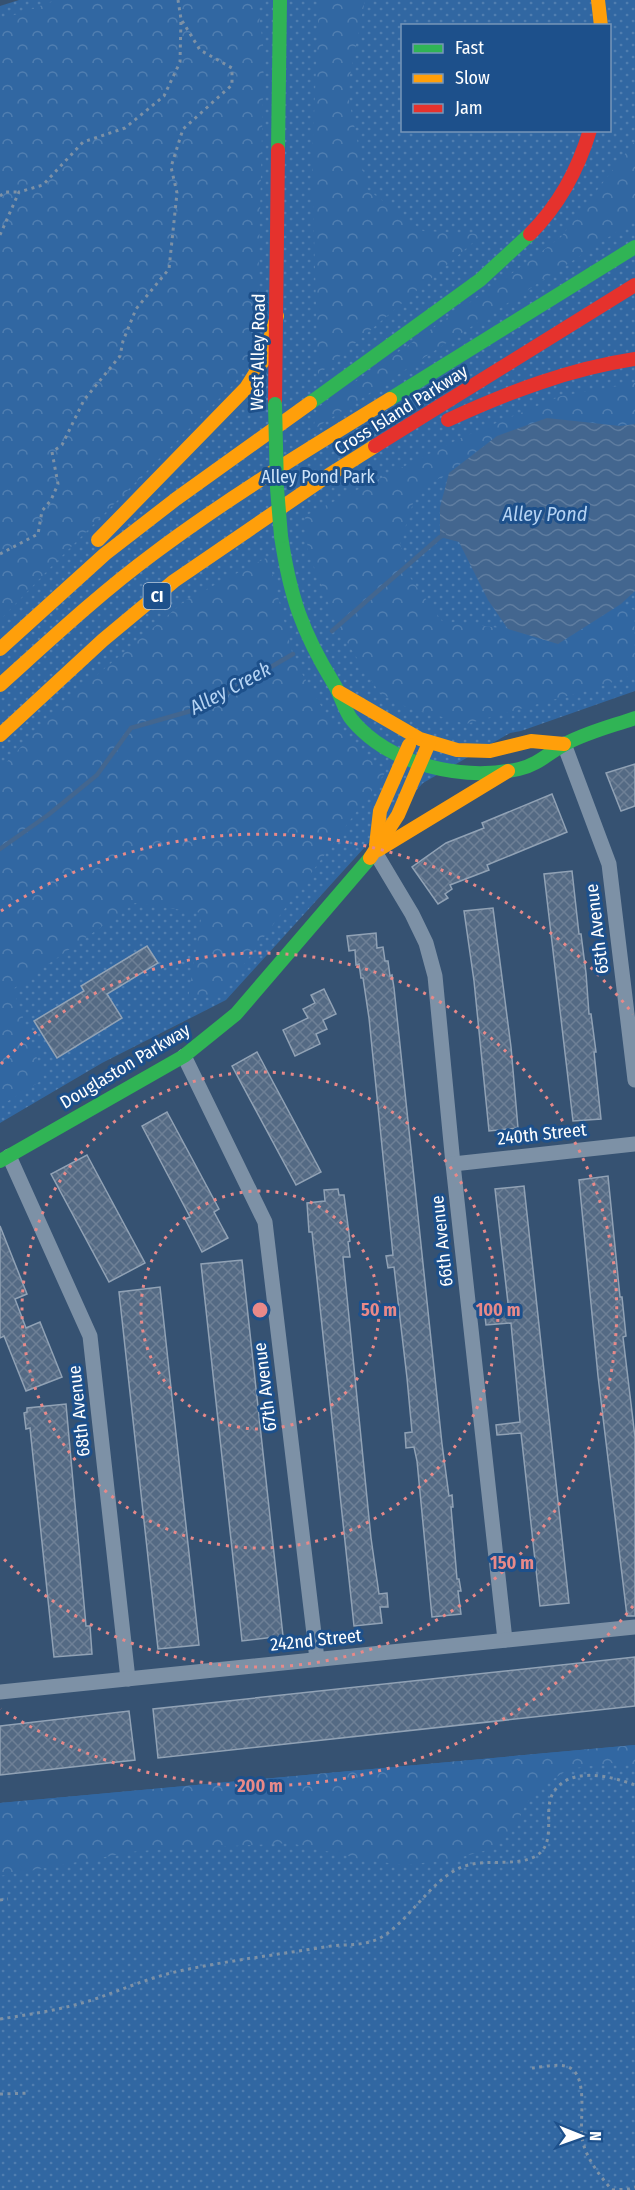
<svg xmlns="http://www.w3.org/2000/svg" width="635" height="2190" font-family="'Fira Sans Condensed',sans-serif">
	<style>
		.grass { fill: url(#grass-dots); fill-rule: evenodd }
		.forest { fill: url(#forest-crowns) }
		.water { fill: url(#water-waves) }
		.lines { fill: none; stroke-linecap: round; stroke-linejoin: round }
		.stream { stroke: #43668f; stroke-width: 4.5 }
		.building { fill: url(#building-cross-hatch); stroke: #91a2b5; stroke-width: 1.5 }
		.path { stroke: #7d91a6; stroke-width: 3; stroke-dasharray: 3 4.5; stroke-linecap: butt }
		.street { stroke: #7d91a6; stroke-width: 15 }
		.fast { stroke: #30b455; stroke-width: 14 }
		.slow { stroke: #ff9f0a; stroke-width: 14 }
		.jam { stroke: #e5322d; stroke-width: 14 }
		.fast-bridge { stroke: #30b455; stroke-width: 14 }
		.ring { fill: none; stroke: #e88989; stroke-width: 3; stroke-dasharray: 3 6 }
		.labels { text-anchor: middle; stroke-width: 6; stroke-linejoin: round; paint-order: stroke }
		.shield { fill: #1d508b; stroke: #bbcadc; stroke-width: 1.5 }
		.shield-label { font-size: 16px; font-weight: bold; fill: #fff }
		.street-label { font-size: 18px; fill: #fff; stroke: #1d508b }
		.park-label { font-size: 18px; fill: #cee3f9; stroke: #1d508b }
		.water-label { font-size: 20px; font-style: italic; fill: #b5d3f3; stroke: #1d508b }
		.centre { fill: #e88989; stroke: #1d508b; stroke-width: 3 }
		.ring-label { font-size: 18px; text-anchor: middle; font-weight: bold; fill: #e88989; stroke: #1d508b; stroke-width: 6; stroke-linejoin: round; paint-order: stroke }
	</style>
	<defs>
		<pattern id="grass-dots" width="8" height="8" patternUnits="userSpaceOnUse" patternTransform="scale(1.5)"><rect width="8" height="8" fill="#3167a2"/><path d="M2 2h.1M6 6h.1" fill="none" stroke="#507eb0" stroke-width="1.8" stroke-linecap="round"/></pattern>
		<pattern id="forest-crowns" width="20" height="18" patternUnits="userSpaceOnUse" patternTransform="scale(1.5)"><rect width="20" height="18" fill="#3167a2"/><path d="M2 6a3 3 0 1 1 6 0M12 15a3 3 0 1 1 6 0" fill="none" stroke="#507eb0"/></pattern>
		<pattern id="water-waves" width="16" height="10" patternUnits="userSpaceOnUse" patternTransform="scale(1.5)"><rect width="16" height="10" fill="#43668f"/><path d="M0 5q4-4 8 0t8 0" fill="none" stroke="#5f7da0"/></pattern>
		<pattern id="building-cross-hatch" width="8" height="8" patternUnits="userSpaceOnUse" patternTransform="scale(1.5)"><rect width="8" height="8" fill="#546a84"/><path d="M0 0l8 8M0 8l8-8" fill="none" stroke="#6e8096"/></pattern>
	</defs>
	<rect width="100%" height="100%" fill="#365272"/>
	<g class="grass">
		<path d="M19 0H635V691L521 731 510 733 423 783 226 1000 102 1063 0 1123V6ZM402 26H610V130H402Z"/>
		<path d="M635 1745V2190H0V1803Z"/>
	</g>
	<g class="forest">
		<path d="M57 0H257L264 52 257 335 246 363 235 383 50 568 0 620V20Z"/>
		<path d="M319 0H365L347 90 367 189 423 231 483 234 318 375 312 161Z"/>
		<path d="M635 141V220L313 430 317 408 511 274 561 237Z"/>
		<path d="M635 383V424L497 436 449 473 429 484 413 503 400 544 409 576 442 621 508 629 558 644 621 604 634 610 635 674 596 688 466 724 401 705 379 692 340 632 308 552 305 516 463 437 561 396Z"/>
		<path d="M268 557 294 660 333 726 385 773 222 994 188 999 202 913 135 903 13 989 44 1079 0 1106V769L60 706 186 600Z"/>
		<path d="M635 1745V1766L611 1763 569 1769 538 1789 526 1804 514 1829 487 1850 451 1860 403 1865 366 1860 290 1843 138 1851 0 1876V1803Z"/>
	</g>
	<path class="water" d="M547 418 620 426 635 424V591L621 604 558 644 508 629 488 600 459 542 440 537V507L449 473 497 436Z"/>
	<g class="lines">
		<g class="stream">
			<path d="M332 631 440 537 444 535"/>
			<path d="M0 849 48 815 97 775 131 728 201 708 293 654"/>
		</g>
	</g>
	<g class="building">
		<path d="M635 764V806L621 811 606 773Z"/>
		<path d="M552 794 567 832 487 865 489 870 450 885 452 889 445 894 448 898 438 904 412 867 446 843 484 828 482 823Z"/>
		<path d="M572 871 579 934H581L586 973 589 1014H591L596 1052H594L601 1119 573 1121 544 874Z"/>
		<path d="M493 908 511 1047 518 1128 489 1131 474 981 464 911Z"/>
		<path d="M376 933 377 948 383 947 385 961H388L390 976 392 975 394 988 442 1444 449 1496 452 1495 453 1507H451L457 1579H459L461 1591H458L461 1614 432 1617 417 1461 414 1447 406 1448 405 1433 412 1432 407 1378 394 1267 388 1268 386 1256 393 1255 369 1018 363 978H361L359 964 356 965 355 950 349 951 347 936Z"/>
		<path d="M147 946 158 963 107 994 122 1018 57 1058 34 1021 84 991 81 986Z"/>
		<path d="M324 989 336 1014 323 1020 327 1029 316 1034 320 1044 295 1056 283 1030 308 1018 303 1009 315 1003 311 995Z"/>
		<path d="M257 1052 321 1172 296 1185 232 1066Z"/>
		<path d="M167 1112 219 1209 214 1212 228 1238 202 1252 185 1219 190 1217 142 1126Z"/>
		<path d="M87 1155 145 1263 109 1282 51 1174Z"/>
		<path d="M608 1176 620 1297H622L626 1336 623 1337 635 1437V1616H627L598 1376 579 1180Z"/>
		<path d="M524 1186 569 1603 540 1606 521 1433 497 1435 496 1425 520 1422 511 1323 486 1325 485 1316 509 1312 495 1189Z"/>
		<path d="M338 1189 339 1195H344L350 1241 348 1242 350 1257H343L371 1538 379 1594 387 1593 388 1607H380L382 1623 354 1626 312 1232H309L307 1203 325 1201 324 1190Z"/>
		<path d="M0 1226 27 1294 15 1299 26 1328 40 1322 62 1377 26 1391 4 1336 0 1338Z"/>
		<path d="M242 1260 283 1636 242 1641 201 1264Z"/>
		<path d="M160 1287 199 1645 158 1649 119 1292Z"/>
		<path d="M66 1404 86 1626H90L92 1654 54 1657 30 1428 26 1429 24 1413 27 1412V1408Z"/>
		<path d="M635 1657V1706L158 1758 153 1709Z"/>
		<path d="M129 1711 135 1760 0 1775V1726Z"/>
	</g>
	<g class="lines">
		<g class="path">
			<path d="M0 196 5 192H19"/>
			<path d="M0 235 19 192 43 185 83 142 125 128 164 96 180 62 181 19 178 0"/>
			<path d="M0 554 38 534 42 511 51 500 58 484 52 452 62 445 84 400 120 356 123 341 136 309 169 269 177 193 171 167 183 129 232 85V68L200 50 181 19"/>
			<path d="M0 1900 8 1899"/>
			<path d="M0 2019C33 2014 66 2009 98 1998 126 1988 154 1976 184 1970 232 1960 282 1954 331 1946 348 1944 365 1946 380 1938 409 1922 431 1879 462 1867 485 1858 512 1867 534 1857 558 1845 543 1814 552 1795 567 1765 611 1776 635 1785"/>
			<path d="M532 2068C542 2067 555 2064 565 2066 590 2071 579 2119 582 2138 585 2157 600 2176 612 2190"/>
			<path d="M0 2094 30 2093"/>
			<path d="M612 2190 629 2189 635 2187"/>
		</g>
		<g class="street">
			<path d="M564 744 609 864 635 1080"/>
			<path d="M375 852 412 914 426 943 435 976 453 1164 505 1640"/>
			<path d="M184 1056 265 1222 317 1659"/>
			<path d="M9 1156 90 1336 128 1679"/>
			<path d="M453 1164 635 1144"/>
			<path d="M0 1692 635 1627"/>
		</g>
		<g class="fast">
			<path d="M278 150 280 0"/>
			<path d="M390 399 635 247"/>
			<path d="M310 403 480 280 530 234"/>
			<path d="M281 536C290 596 302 632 334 684 341 695 344 710 352 720 391 766 463 781 519 769 538 765 551 751 567 743 588 732 612 726 635 718"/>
			<path d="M0 1161 184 1056 236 1014 370 858"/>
		</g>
		<g class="slow">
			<path d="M598 0 601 26"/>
			<path d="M98 540 246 388 263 361 277 316"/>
			<path d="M0 649 105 554 176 499 310 403"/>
			<path d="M0 685C50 640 99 594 153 554 229 497 310 448 390 399"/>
			<path d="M339 692 420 739 457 750 490 751 531 741 564 744"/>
			<path d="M0 735 103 640 174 581 329 475 375 446"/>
			<path d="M376 845 380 811 409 745"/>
			<path d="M378 850 508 771"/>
			<path d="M370 858 398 815 429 743"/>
		</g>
		<g class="jam">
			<path d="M530 234C560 204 578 170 590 130"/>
			<path d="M275 404 278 150"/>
			<path d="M448 420C509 392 569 369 635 359"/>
			<path d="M375 446 635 285"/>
		</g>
		<path class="fast-bridge" d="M275 404 277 488 281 536"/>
	</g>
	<g class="ring">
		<circle cx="260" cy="1310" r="119"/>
		<circle cx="260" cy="1310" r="238"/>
		<path d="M1 1064A357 357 0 1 1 1 1556"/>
		<path d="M633 1606A476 476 0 0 1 1 1709M1 911A476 476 0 0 1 633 1014"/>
	</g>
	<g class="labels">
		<rect class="shield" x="143.5" y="583" width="27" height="26" rx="4.5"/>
		<g class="shield-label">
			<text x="157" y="602">CI</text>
		</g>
		<g class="street-label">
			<text transform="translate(258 352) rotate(-89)" y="6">West Alley Road</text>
			<text transform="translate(401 410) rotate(-32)" y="6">Cross Island Parkway</text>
			<text transform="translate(597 929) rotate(-97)" y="6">65th Avenue</text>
			<text transform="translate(125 1066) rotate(-31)" y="6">Douglaston Parkway</text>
			<text transform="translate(542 1134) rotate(-6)" y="6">240th Street</text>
			<text transform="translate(442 1241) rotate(-96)" y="6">66th Avenue</text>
			<text transform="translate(265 1387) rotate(-97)" y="6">67th Avenue</text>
			<text transform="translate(79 1411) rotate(-96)" y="6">68th Avenue</text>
			<text transform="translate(316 1640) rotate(-6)" y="6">242nd Street</text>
		</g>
		<g class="park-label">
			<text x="318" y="483">Alley Pond Park</text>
		</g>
		<g class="water-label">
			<text x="545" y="521">Alley Pond</text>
			<text transform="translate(230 688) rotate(-28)" y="7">Alley Creek</text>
		</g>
	</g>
	<circle cx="260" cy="1310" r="9" class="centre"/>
	<g class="ring-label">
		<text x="379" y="1316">50 m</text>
		<text x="498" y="1316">100 m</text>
		<text x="512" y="1569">150 m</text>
		<text x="260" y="1792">200 m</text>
	</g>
	<rect x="401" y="24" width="210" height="108" fill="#1d508b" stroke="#7796b9" stroke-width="1.5"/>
	<rect x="413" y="44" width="30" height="9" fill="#30b455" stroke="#7796b9" stroke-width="1.5"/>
	<text x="455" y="54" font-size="18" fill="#ffffff">Fast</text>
	<rect x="413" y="74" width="30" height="9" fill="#ff9f0a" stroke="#7796b9" stroke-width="1.5"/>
	<text x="455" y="84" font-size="18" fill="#ffffff">Slow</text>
	<rect x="413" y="104" width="30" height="9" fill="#e5322d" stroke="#7796b9" stroke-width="1.5"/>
	<text x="455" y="114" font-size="18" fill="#ffffff">Jam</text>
	<g transform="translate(581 2136) rotate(91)" stroke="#1d508b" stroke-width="4.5" paint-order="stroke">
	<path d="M0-4.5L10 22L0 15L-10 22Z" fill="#ffffff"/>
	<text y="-9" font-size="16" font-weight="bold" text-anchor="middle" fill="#ffffff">N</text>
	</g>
</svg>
